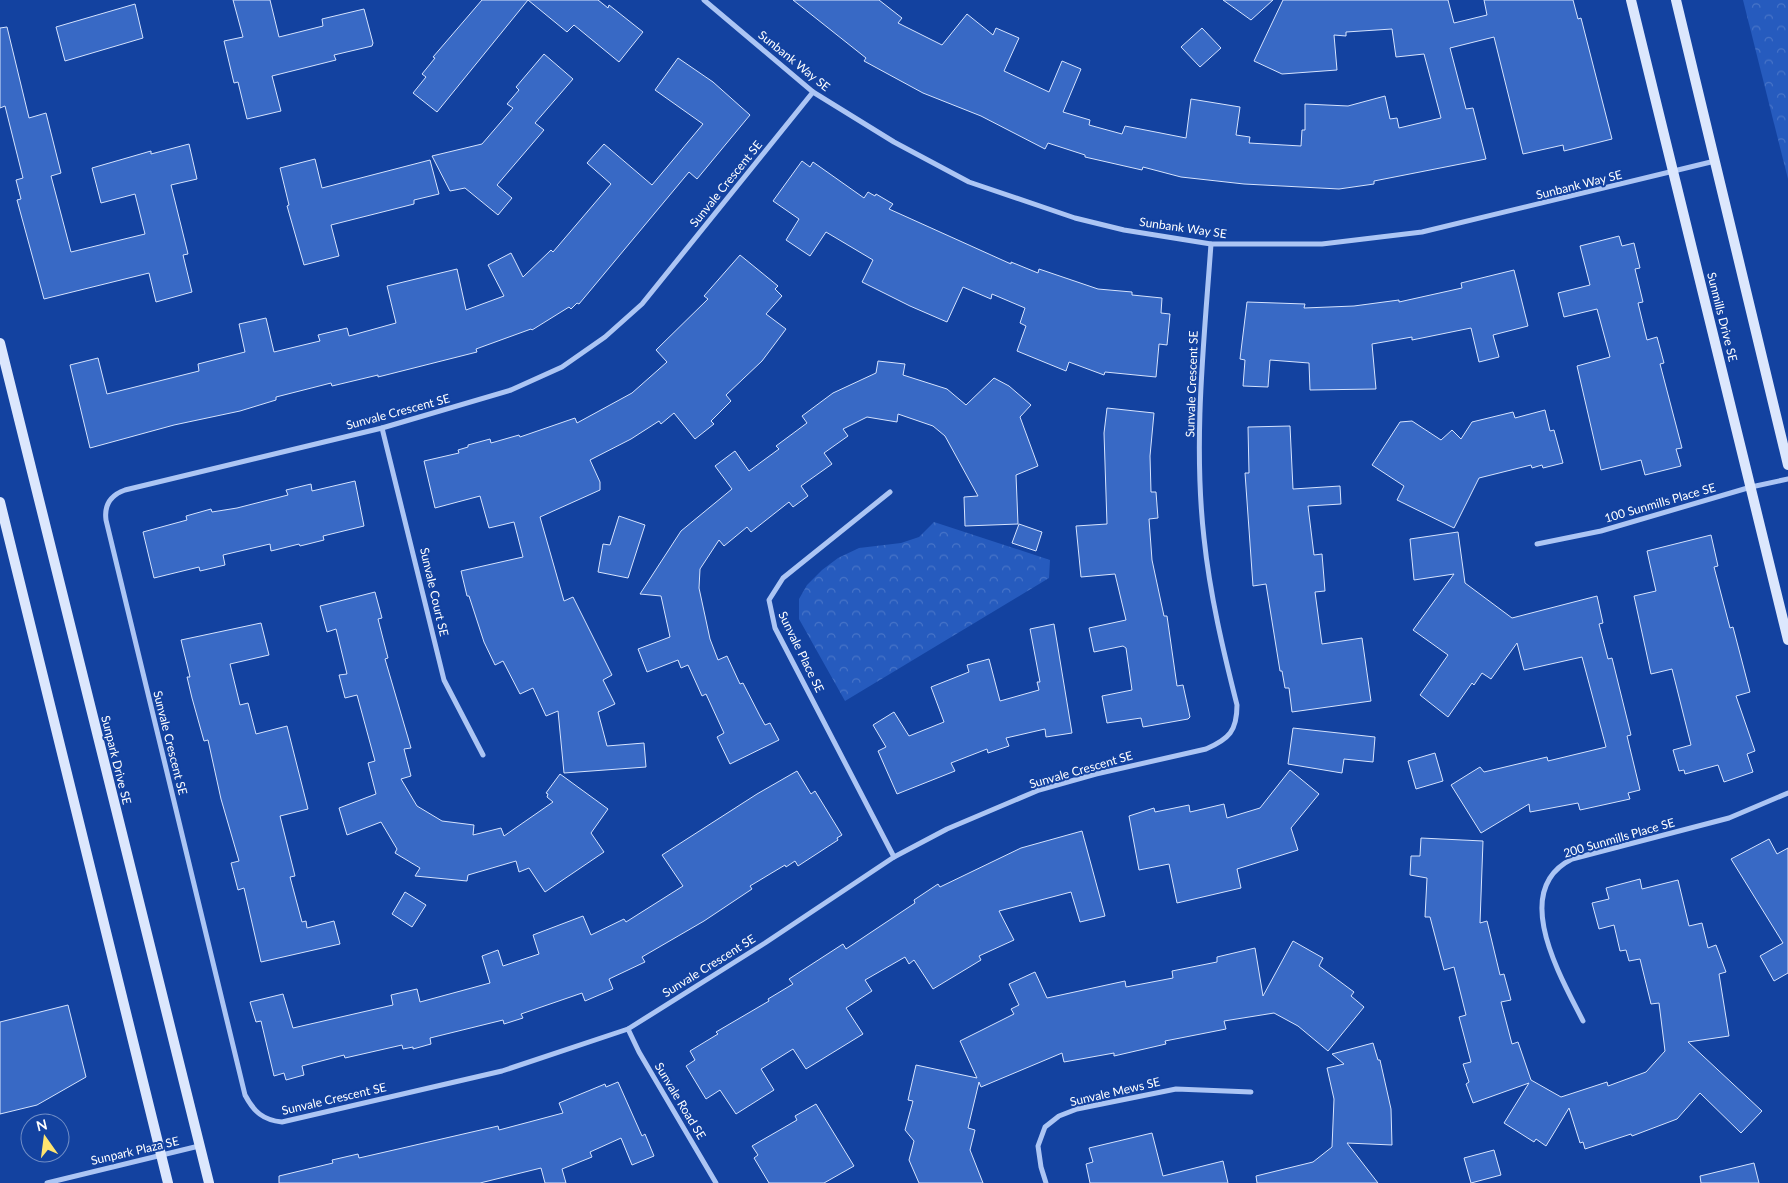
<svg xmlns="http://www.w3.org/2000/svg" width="1788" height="1183" font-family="Lato,sans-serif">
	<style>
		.park { fill: url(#park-crowns) }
		.building { fill: #3869c5; stroke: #d5e3fe }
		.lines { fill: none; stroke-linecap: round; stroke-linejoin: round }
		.street { stroke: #acc5f4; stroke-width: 5 }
		.secondary { stroke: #dce7fd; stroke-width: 10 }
		.labels { text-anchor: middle; stroke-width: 4; stroke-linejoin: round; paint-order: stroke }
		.street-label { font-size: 12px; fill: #fff; stroke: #1342a0 }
	</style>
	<defs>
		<pattern id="park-crowns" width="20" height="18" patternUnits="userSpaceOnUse" patternTransform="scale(1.25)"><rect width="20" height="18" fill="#265bbe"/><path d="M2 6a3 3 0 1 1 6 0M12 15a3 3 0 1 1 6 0" fill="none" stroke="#4774c8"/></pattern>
	</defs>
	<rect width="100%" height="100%" fill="#1342a0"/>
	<g class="park">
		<path d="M1743 0H1788V179Z"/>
		<path d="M934 522 1050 560 1049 578 845 701 799 619V599L807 585 822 570 838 558 859 548 901 543 919 537Z"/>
	</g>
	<g class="building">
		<path d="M233 0H270L279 37 323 26 322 19 364 9 373 43 372 46 334 55 336 60 272 76 281 111 247 119 238 82 234 83 224 41 243 37Z"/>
		<path d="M482 0H598L608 8 609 5 643 32 619 62 574 25 567 32 528 0 437 112 413 93 426 77 422 74 435 58 433 57Z"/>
		<path d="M793 0H879L902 18 898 23 942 45 967 14 993 35 996 28 1019 38 1004 71 1049 92 1062 61 1081 69 1063 112 1090 120 1089 125 1122 134 1125 126 1186 138 1191 99 1240 107 1236 135 1250 137 1249 143 1301 146 1302 130H1305V104L1348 106 1385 96 1390 119 1397 118 1399 128 1441 118 1424 54 1396 57 1392 29 1346 32V36L1334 35 1337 70 1282 74 1254 61 1283 0H1448L1454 23 1487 15 1484 0H1573L1578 19 1581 18 1612 139 1564 151 1563 145 1523 154 1494 37 1450 48 1466 109 1473 108 1486 159 1374 181V184L1339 189 1244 184 1181 177 1143 167 1142 170 1085 157V155L1048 143 1045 149 981 116 923 93 864 61 866 58Z"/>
		<path d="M1223 0H1273L1251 20Z"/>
		<path d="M135 4 143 38 65 61 56 27Z"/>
		<path d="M7 27 29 118 46 113 61 173 51 176 71 252 145 234 135 194 101 203 92 168 151 151V154L189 144 197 179 171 185 188 254 183 255 192 292 156 302 149 273 44 299 17 200 21 199 16 180 23 178 5 106 0 108V28Z"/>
		<path d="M1202 28 1221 48 1200 67 1181 47Z"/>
		<path d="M544 54 573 79 535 123 544 130 497 185 512 198 498 215 465 188 450 191 432 156 482 144 513 108 507 104 519 90 516 87Z"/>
		<path d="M678 58 713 82 750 115 697 179 689 172 579 304 577 303 571 309 569 307 532 330 531 329 476 349 477 352 378 377V375L332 386 331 383 276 397V400L240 411 174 425 90 448 70 365 98 358 107 394 199 371 198 364 245 352 239 324 266 318 274 352 320 341 318 335 347 328 349 336 396 323 387 286 457 269 466 310 504 296 488 265 511 253 523 277 551 250 553 252 611 184 587 163 604 144 652 185 703 124 655 90Z"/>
		<path d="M315 159 322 188 430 160 439 194 414 200V204L331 225 339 256 304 265 287 206 289 205 280 168Z"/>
		<path d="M802 161 810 167 813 162 864 198 868 192 875 196 876 194 893 204 889 209 1011 264V262L1038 273 1039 269 1098 289 1132 292V295L1162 298 1161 313 1170 314 1167 345 1159 344 1156 377 1105 372 1104 375 1069 362 1066 371 1017 351 1026 326 1020 323 1025 308 992 294 991 299 963 287 947 322 910 306 862 282 873 260 826 232 810 256 786 240 799 219 773 201Z"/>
		<path d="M1619 236 1622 246 1634 243 1640 268 1635 269 1643 302 1638 303 1647 340 1657 337 1664 363 1660 364 1682 448 1676 449 1681 466 1645 475 1641 460 1601 470 1577 366 1610 357 1597 309 1564 317 1558 293 1590 285 1580 246Z"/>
		<path d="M740 255 778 286 775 289 782 296 766 314 786 329 762 361 726 395 731 401 711 421 714 424 695 439 674 413 661 424 659 421 631 439 590 460 600 482V490L540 517 564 601 573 597 612 675 603 680 615 704 598 712 607 746 644 743 646 767 564 773 558 711 546 716 533 688 520 694 503 661 495 665 484 642 469 596H467L461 571 523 557 514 522 489 528 480 496 435 508 424 461 459 453 458 450 468 447V445L490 439 491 443 519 435 520 437 575 418 577 423 632 393 667 362 656 350 708 299 704 296Z"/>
		<path d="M1514 270 1528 326 1493 335 1499 357 1479 362 1471 328 1412 340V337L1372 344 1376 389 1310 390 1309 363 1270 360 1268 387 1243 386 1245 360 1240 359 1247 302 1305 304 1304 308 1354 306 1399 300V302L1462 288 1461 283Z"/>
		<path d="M878 361 905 364 903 375 947 389 966 405 994 378 1009 386 1031 405 1020 417 1038 466 1016 475 1018 524 965 526 964 497 978 496 945 436 933 426 898 414 897 422 867 417 843 429 848 436 824 453 832 464 801 486 808 496 793 507 789 502 751 532 747 527 724 546 719 540 700 569 699 588 710 639 718 660 727 656 740 684 743 683 760 716 765 725 770 723 779 740 730 764 717 737 724 733 706 694 702 696 688 665 681 668 678 660 647 672 638 649 670 637 661 596 640 594 681 531 732 489 715 466 735 451 749 471 779 449 776 446 807 423 802 416 833 393 876 373Z"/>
		<path d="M1107 408 1154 413 1150 456 1151 492H1156L1158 518 1149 519 1152 560 1164 616H1167L1177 686 1183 685 1190 717 1188 719 1143 727 1141 718 1107 723 1102 696 1132 690 1126 648 1123 646 1094 652 1089 628 1126 620 1115 574 1081 577 1076 526 1107 524 1104 433Z"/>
		<path d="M1545 410 1550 431 1554 430 1563 463 1543 468 1542 465 1532 468 1531 465 1479 478 1454 528 1397 500 1404 486 1372 465 1400 422 1412 421 1441 440 1452 430 1461 439 1472 422 1513 412 1515 418Z"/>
		<path d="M1290 426 1293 489 1340 486 1341 504 1308 506 1314 555 1322 554 1325 591 1315 592 1322 644 1362 638 1371 701 1292 712 1289 688H1285L1282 671H1280L1266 584 1253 586 1245 473H1249L1248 427Z"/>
		<path d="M355 481 364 526 323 536 324 540 300 546 299 544 271 551 270 544 223 555 225 565 200 571 199 567 154 578 143 532 187 520 186 516 211 509 212 512 237 508 288 495 286 490 311 484 312 491Z"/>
		<path d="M619 516 645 525 628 578 598 572 603 544 610 545Z"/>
		<path d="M1019 524 1042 532 1036 551 1012 543Z"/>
		<path d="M1458 532 1465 583 1512 618 1597 596 1603 623 1599 624 1608 659 1612 658 1631 735 1627 736 1640 790 1628 793 1630 799 1580 810 1578 803 1530 812 1529 804 1481 833 1451 785 1480 767 1484 772 1547 757 1548 761 1606 747 1582 657 1524 670 1517 643 1491 679 1482 673 1474 685 1472 683 1448 717 1420 695 1448 655 1413 630 1454 574 1414 580 1410 539Z"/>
		<path d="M1711 535 1718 566 1714 567 1730 628 1733 627 1750 692 1736 696 1755 751 1747 754 1753 772 1724 782 1718 765 1685 774 1684 770 1679 771 1673 750 1691 745 1672 669 1651 674 1634 596 1656 591 1647 551Z"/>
		<path d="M375 592 382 618 378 619 388 658 385 659 411 748 404 749 411 776 401 779 417 806 442 821 474 825 473 835 501 828 504 836 553 802 547 797 548 794 546 793 560 774 608 809 591 833 604 852 545 892 529 868 519 872 516 861 468 875 467 881 415 876 420 868 395 853 397 849 381 822 347 835 339 808 376 794 368 763 375 761 357 695 345 698 339 675 347 674 336 629 327 632 320 606Z"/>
		<path d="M261 623 269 655 230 664 240 705 248 703 256 734 287 726 308 809 280 816 295 876 290 877 302 922 306 921 307 928 334 921 340 944 261 962 244 888 238 890 231 863 239 861 221 799 208 740 204 741 192 698 187 677H190L181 640Z"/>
		<path d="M1054 624 1072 733 1046 737 1045 729 1006 738 1009 746 988 753 987 749 951 763 955 771 897 794 878 751 886 747 873 725 894 712 909 736 944 722 931 687 969 672 967 665 989 659 1000 701 1039 690 1037 682H1040L1030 629Z"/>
		<path d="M1293 728 1375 737 1373 762 1344 759 1342 773 1288 764Z"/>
		<path d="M1435 753 1443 781 1416 789 1408 761Z"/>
		<path d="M1290 770 1319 794 1291 828 1298 850 1237 869 1241 888 1177 903 1169 864 1139 870 1129 816 1154 808 1155 812 1189 805 1190 812 1224 804 1227 818 1260 808Z"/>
		<path d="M797 771 811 794 815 791 842 835 837 838 838 840 798 866 795 861 786 867 785 865 750 886 752 889 704 921 642 957 645 962 609 979 613 989 585 1001 582 993 521 1014 523 1018 504 1024 503 1020 430 1038 431 1044 413 1049V1047L403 1049 402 1045 345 1058 344 1055 302 1066 304 1075 286 1080 284 1073 274 1076 261 1021 256 1022 250 1002 283 994 293 1028 393 1005 391 995 417 989 420 1002 490 983 482 956 498 950 503 966 539 954 533 935 583 916 591 935 624 919 626 922 683 886 662 855 757 794Z"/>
		<path d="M1082 831 1105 916 1080 922 1071 892 999 911 1014 940 979 956 981 960 933 989 914 960 909 964 905 957 865 980 872 991 846 1008 863 1034 806 1069 793 1049 761 1069 774 1090 736 1114 720 1090 706 1099 686 1066 695 1060 690 1051 718 1034 716 1032 769 1001 768 999 793 984 789 979 843 944 846 949 915 903 914 900 938 884 940 887 1021 848Z"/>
		<path d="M1421 838 1483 841 1480 923 1487 921 1500 975 1504 974 1511 1000 1501 1002 1512 1044 1518 1042 1531 1080 1561 1097 1607 1082 1608 1086 1646 1072 1665 1051 1659 1003 1651 1004 1640 959 1629 961 1626 950 1620 951 1614 925 1599 929 1592 903 1609 899 1606 888 1640 879 1642 889 1678 880 1689 926 1702 923 1708 948 1716 945 1726 972 1719 974 1729 1036 1688 1042 1762 1111 1741 1133 1700 1093 1677 1119 1632 1136 1631 1134 1585 1149 1583 1142 1580 1143 1569 1108 1546 1146 1536 1139 1534 1142 1504 1123 1529 1083 1473 1103 1466 1084 1469 1082 1463 1064 1471 1062 1459 1017 1466 1015 1454 967 1444 970 1430 917H1425L1427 878 1410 875 1411 856H1420Z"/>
		<path d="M1769 839 1777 854 1788 848V973L1774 981 1760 956 1783 943 1731 859Z"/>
		<path d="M405 892 426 905 412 927 392 914Z"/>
		<path d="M1293 941 1323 958 1319 966 1354 992 1351 996 1364 1007 1328 1051 1298 1026 1274 1013 1224 1021 1226 1029 1165 1041 1166 1044 1114 1056V1053L1064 1062 1062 1053 981 1087 979 1082 968 1128 975 1130 970 1150 983 1183H919L909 1160 914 1141 905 1130 913 1101 908 1100 916 1065 977 1078 960 1041 1014 1014 1011 1009 1019 1005 1009 984 1035 972 1047 998 1125 981 1126 987 1173 978 1172 971 1217 962V957L1255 948 1263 996Z"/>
		<path d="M68 1005 86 1077 37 1105 0 1114V1022Z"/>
		<path d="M1373 1043 1378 1060H1380L1391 1109 1392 1145 1347 1143 1378 1183H1257L1256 1176 1313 1162 1332 1147 1334 1099 1327 1068 1344 1064 1332 1054Z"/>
		<path d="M618 1082 642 1136 645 1134 654 1156 632 1165 621 1138 590 1152 592 1157 562 1169 566 1183H545L541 1168 480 1183H279V1176L333 1163 332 1160 358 1154 359 1158 498 1126 499 1130 563 1113 559 1103 605 1084 606 1087Z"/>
		<path d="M816 1104 854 1166 824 1183H769L754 1158 758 1155 752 1146 797 1120 795 1116Z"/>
		<path d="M1152 1133 1163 1176 1223 1161 1228 1183H1090L1086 1164 1093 1162 1089 1148Z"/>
		<path d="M1494 1150 1501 1175 1471 1183 1464 1158Z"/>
		<path d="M1754 1163 1759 1183H1701L1700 1176Z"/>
	</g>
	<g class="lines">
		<g class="street">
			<path d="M704 0 813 92 894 142 969 182 1075 218 1124 230 1211 244H1322L1422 232 1715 161"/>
			<path d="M813 92 642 304 605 337 562 367 511 390 382 428 125 490C111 495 104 505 106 520L245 1095C254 1112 263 1120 282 1122L502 1071 628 1029 765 943 894 857 947 829 1039 790 1096 774 1206 749C1229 739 1237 731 1237 705 1223 650 1210 595 1204 538 1193 441 1204 342 1211 244"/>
			<path d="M382 428 444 680 483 755"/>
			<path d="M890 492 783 578 769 600 775 628 894 857"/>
			<path d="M1537 544 1601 531 1751 487 1788 479"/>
			<path d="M1583 1021C1561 977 1509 890 1572 859L1729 818 1788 793"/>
			<path d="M628 1029 639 1052 716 1183"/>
			<path d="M47 1183 199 1146"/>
			<path d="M1046 1183 1041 1167 1038 1146 1045 1127 1059 1116 1077 1109 1176 1089 1251 1092"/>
		</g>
		<g class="secondary">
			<path d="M1631 0 1788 640"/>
			<path d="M1676 0 1788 465"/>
			<path d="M0 343 209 1183"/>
			<path d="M0 502 168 1183"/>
		</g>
	</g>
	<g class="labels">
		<g class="street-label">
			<text transform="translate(794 61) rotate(39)" y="4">Sunbank Way SE</text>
			<text transform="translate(726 184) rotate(-51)" y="4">Sunvale Crescent SE</text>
			<text transform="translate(1579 185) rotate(-14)" y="4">Sunbank Way SE</text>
			<text transform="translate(1183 228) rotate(8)" y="4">Sunbank Way SE</text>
			<text transform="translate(1722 317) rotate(76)" y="4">Sunmills Drive SE</text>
			<text transform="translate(1192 384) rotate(-88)" y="4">Sunvale Crescent SE</text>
			<text transform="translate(398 412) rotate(-15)" y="4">Sunvale Crescent SE</text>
			<text transform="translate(1660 503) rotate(-16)" y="4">100 Sunmills Place SE</text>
			<text transform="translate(434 592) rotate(77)" y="4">Sunvale Court SE</text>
			<text transform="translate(801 652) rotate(64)" y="4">Sunvale Place SE</text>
			<text transform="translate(170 743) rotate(76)" y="4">Sunvale Crescent SE</text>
			<text transform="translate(116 760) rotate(76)" y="4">Sunpark Drive SE</text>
			<text transform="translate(1081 770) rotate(-16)" y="4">Sunvale Crescent SE</text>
			<text transform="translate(1619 838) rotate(-16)" y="4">200 Sunmills Place SE</text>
			<text transform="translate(709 966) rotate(-32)" y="4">Sunvale Crescent SE</text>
			<text transform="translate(1115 1092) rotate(-13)" y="4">Sunvale Mews SE</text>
			<text transform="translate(334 1099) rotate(-13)" y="4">Sunvale Crescent SE</text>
			<text transform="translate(680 1101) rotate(59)" y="4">Sunvale Road SE</text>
			<text transform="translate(135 1151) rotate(-13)" y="4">Sunpark Plaza SE</text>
		</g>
	</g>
	<g transform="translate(45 1138) rotate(346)"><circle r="24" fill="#1342a0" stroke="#718ec6"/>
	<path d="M0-4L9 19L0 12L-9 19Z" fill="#ffe46f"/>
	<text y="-8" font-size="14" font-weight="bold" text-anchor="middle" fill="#ffffff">N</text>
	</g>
</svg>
